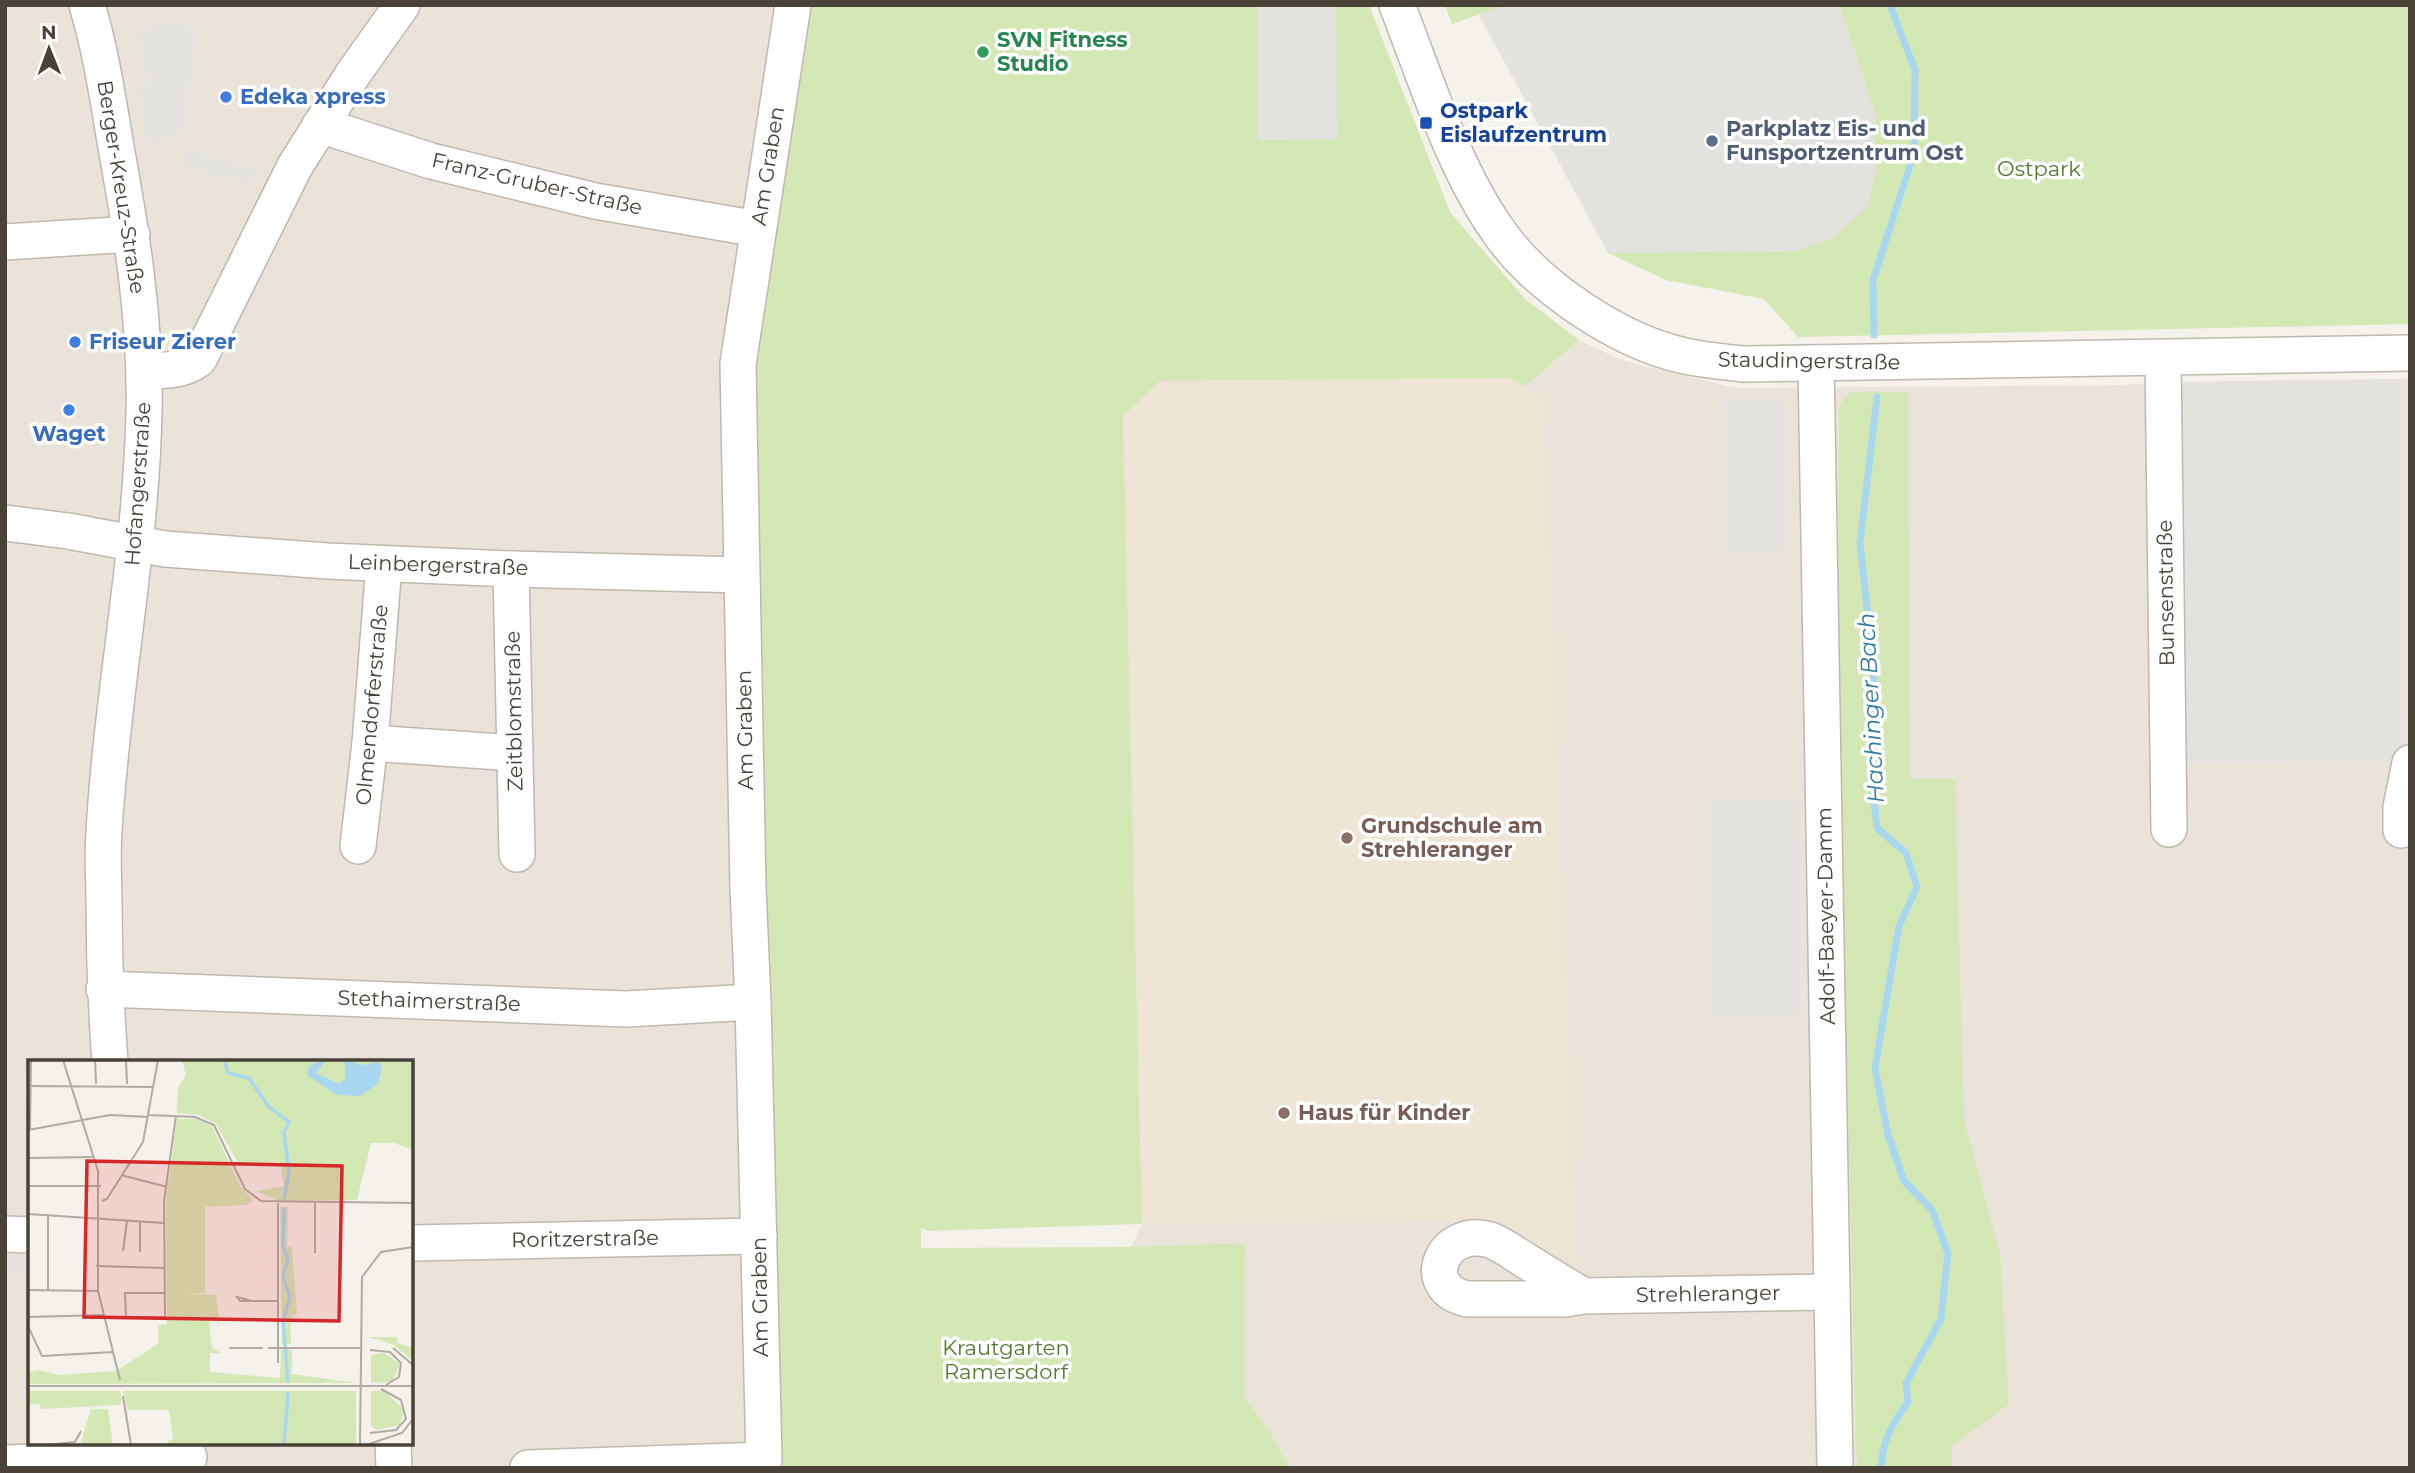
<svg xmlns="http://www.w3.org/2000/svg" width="2415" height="1473" font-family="Montserrat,sans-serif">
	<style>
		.residential { fill: #e9e3d9; fill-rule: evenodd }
		.education { fill: #eee5d5 }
		.green { fill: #d4e8b5 }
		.parking { fill: #e4e2df }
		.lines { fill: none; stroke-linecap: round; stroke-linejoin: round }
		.stream { stroke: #a9d7f0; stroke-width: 7 }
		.minor-casing { stroke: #c1b8ad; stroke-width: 38 }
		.minor { stroke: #fff; stroke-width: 35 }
		.leisure-dot { fill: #2e9e5b; stroke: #fff; stroke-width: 2.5 }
		.shop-dot { fill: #3f7fe0; stroke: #fff; stroke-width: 2.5 }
		.transit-dot { fill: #1a4fb4; stroke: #fff; stroke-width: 2.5 }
		.service-dot { fill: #5c6f8a; stroke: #fff; stroke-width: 2.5 }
		.education-dot { fill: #8d6e63; stroke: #fff; stroke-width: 2.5 }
		.labels { text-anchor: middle; stroke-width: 7; stroke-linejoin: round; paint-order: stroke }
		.leisure-label { font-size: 21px; font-weight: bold; fill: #27864d; stroke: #fff; text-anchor: start }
		.shop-label { font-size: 21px; font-weight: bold; fill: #366cbe; stroke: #fff; text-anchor: start }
		.transit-label { font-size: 21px; font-weight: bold; fill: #164399; stroke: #fff; text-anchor: start }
		.service-label { font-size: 21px; font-weight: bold; fill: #4e5e75; stroke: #fff; text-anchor: start }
		.street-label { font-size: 21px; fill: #494238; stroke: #fff }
		.park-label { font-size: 21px; fill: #4f7b2c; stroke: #fff }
		.education-label { font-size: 21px; font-weight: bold; fill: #785e54; stroke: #fff; text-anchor: start }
		.water-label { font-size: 23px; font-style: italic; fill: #2f7aa5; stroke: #fff }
		.inset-river { fill: none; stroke: #a9d7f0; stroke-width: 3.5 }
		.inset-road { fill: none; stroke: #b0aba3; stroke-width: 2 }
		.view { fill: #d62828; fill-opacity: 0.15; stroke: #d62828; stroke-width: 3.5 }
		.inset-edge { fill: none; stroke: #494238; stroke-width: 3.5 }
	</style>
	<rect width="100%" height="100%" fill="#f5f1eb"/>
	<g class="residential">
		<path d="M5 5H806L779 1468H5ZM30 1062H411V1443H30Z"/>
		<path d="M1579 340 1621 360 1735 388 2122 385 2172 382 2410 379V1468H1290L1272 1435 1244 1396 1245 1243 1131 1247 1142 1224 1123 416 1511 378 1525 387Z"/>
	</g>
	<path class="education" d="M1511 378 1552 405 1545 422 1577 1266 1499 1220 1142 1224 1123 416 1159 381Z"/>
	<g class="green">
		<path d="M806 5H1369L1450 212 1525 299 1579 340 1525 387 1511 378 1160 381 1123 416 1142 1224 928 1231 921 1228V1248L1131 1247 1245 1243 1244 1396 1272 1435 1290 1468H779L749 367Z"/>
		<path d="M1445 5H1507L1452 24Z"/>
		<path d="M1839 5H2410V324L1798 337 1764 299 1666 280 1608 253 1796 251 1875 114Z"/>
		<path d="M1850 392H1908L1910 778 1955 779 1964 1120 2000 1254 2009 1404 1952 1446V1468H1857L1838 718 1839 406Z"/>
	</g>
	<g class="parking">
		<path d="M1257 5H1336L1337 139 1258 140Z"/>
		<path d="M1507 5H1839L1875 114 1876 169 1868 207 1831 239 1796 251 1608 253 1479 15Z"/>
		<path d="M166 22 198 28 180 139 147 144 137 87 148 84 137 32Z"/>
		<path d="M184 149 257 168 252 185 180 166Z"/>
		<path d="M2398 379 2403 762 2183 764 2172 382Z"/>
		<path d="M1722 400H1782L1784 551 1723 552Z"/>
		<path d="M1799 799 1800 1015H1709L1708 800Z"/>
		<rect x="5" y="1255" width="25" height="17"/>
	</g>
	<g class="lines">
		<g class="stream">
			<path d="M1874 335 1873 280 1914 153 1915 70 1890 5"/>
			<path d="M1877 397 1860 543 1874 672 1872 783 1877 828 1906 853 1917 887 1899 926 1875 1068 1888 1135 1904 1181 1932 1210 1948 1253 1941 1319 1906 1383 1908 1402C1891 1426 1883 1439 1881 1468"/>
		</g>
		<defs>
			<g id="minor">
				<path d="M87 5C101 51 108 100 116 147 132 235 146 322 144 412 141 553 112 692 104 832 102 855 104 879 104 902 104 955 106 1008 110 1062"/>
				<path d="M1397 5C1426 79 1453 168 1499 232 1537 287 1620 342 1685 356 1704 360 1724 362 1743 364L2410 353"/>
				<path d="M320 125 431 161 595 201 758 229"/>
				<path d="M5 242 132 234"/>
				<path d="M2163 358 2169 829"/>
				<path d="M1816 363 1835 1468"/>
				<path d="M144 371C165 370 181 372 199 359L295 166 353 74 402 5"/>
				<path d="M5 523 68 531 165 549 328 561 511 569 741 575"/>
				<path d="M511 569 517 854"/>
				<path d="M370 743 515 753"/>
				<path d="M2401 830V807L2410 763"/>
				<path d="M358 846 370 743 384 564"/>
				<path d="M104 989 626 1009 753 1002"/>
				<path d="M5 1234 30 1235"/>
				<path d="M411 1243 759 1236"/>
				<path d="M1584 1296C1563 1284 1543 1271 1523 1259 1513 1253 1502 1244 1490 1240 1442 1226 1417 1288 1467 1299H1565L1584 1296 1832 1292"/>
				<path d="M393 1443 394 1468"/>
				<path d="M5 1463 189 1457"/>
				<path d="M528 1468 764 1460 753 1002 748 888 738 364 793 5"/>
			</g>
		</defs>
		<use href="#minor" class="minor-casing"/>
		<use href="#minor" class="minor"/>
	</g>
	<circle class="leisure-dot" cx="983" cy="52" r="7"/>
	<g class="shop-dot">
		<circle cx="226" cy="97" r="7"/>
		<circle cx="75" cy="342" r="7"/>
		<circle cx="69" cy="410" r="7"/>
	</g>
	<rect class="transit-dot" x="1419" y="116" width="14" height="14" rx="3.5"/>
	<circle class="service-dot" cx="1712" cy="141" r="7"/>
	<g class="education-dot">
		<circle cx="1347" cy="838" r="7"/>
		<circle cx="1284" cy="1113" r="7"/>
	</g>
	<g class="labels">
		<g class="leisure-label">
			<text x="997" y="47">SVN Fitness<tspan x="997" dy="24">Studio</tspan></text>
		</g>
		<g class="shop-label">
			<text x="240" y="104">Edeka xpress</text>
			<text x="89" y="349">Friseur Zierer</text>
			<text x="69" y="441" text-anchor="middle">Waget</text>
		</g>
		<g class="transit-label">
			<text x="1440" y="118">Ostpark<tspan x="1440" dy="24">Eislaufzentrum</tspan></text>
		</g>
		<g class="service-label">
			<text x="1726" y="136">Parkplatz Eis- und<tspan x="1726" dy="24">Funsportzentrum Ost</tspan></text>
		</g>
		<g class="street-label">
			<text transform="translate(768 166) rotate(-81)" y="7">Am Graben</text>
			<text transform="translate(537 184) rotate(13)" y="7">Franz-Gruber-Straße</text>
			<text transform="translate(121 187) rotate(81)" y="7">Berger-Kreuz-Straße</text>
			<text transform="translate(1809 361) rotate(1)" y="7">Staudingerstraße</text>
			<text transform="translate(138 484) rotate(-86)" y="7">Hofangerstraße</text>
			<text transform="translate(438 565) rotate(2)" y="7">Leinbergerstraße</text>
			<text transform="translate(2166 593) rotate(-91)" y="7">Bunsenstraße</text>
			<text transform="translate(372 705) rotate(-85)" y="7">Olmendorferstraße</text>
			<text transform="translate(514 711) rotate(-91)" y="7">Zeitblomstraße</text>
			<text transform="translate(745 730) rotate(-91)" y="7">Am Graben</text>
			<text transform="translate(1826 916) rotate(-91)" y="7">Adolf-Baeyer-Damm</text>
			<text transform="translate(429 1001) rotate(2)" y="7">Stethaimerstraße</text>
			<text transform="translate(585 1239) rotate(-1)" y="7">Roritzerstraße</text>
			<text transform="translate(1708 1294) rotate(-1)" y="7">Strehleranger</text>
			<text transform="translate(760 1297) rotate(-91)" y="7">Am Graben</text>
		</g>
		<g class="park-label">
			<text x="2039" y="176">Ostpark</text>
			<text x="1006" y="1355">Krautgarten<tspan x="1006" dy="24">Ramersdorf</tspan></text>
		</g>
		<g class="education-label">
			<text x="1361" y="833">Grundschule am<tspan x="1361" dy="24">Strehleranger</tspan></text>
			<text x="1298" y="1120">Haus für Kinder</text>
		</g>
		<g class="water-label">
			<text transform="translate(1871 708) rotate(-93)" y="8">Hachinger Bach</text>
		</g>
	</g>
	<g transform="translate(28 1060)">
		<rect width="385" height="385" fill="#f5f1eb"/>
		<path d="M154 0H385V90L366 83H343L329 140H248L228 131 256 126 252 102 212 106 188 64 171 55 149 53 150 28 158 15ZM149 59H168L184 66 212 126 225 140 219 145 177 147V233H154L188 235 192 264 182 258 181 264 184 287 192 293H182V312L252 318 253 290H264V314L328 323 0 324V312L11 310 31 315 88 311 130 284V265L139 264 138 141ZM260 146 259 186 264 187 269 253 262 258 263 284H254L252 147ZM341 277H369V283L385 288V301L366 285ZM356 293 372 304 364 322 343 323V295ZM0 331H92L94 340 92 345 13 349 12 344 0 345ZM95 331H328V385H136L145 378 141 350H100ZM343 331H356L376 349 372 365 348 370 343 366ZM63 349H80L85 385H52Z" fill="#d4e8b5"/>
		<path d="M298 0 288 13 311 24 317 20V0L334 5 350 2 354 8 350 24 332 36 309 35 279 15 282 5Z" fill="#a9d7f0"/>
		<path class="inset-river" d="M196 0 200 13 221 18 241 47 261 62 256 72 261 112 256 139M256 147 255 187 260 198 255 217 262 237 255 261 260 322M256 385 260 332"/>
		<path class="inset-road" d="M35 0 70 111V231L92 320M67 0 68 24M98 0 99 24M0 26 125 27M120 55 167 57 186 65 217 129 233 141 385 143M0 70 82 55 120 57M2 70 3 0M0 98 67 97M93 115 139 127M0 126H73M74 141 79 139 115 82 130 0M0 154 136 163M112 162V192M95 191 99 161M287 193V143M68 206 137 208M0 230 70 231M20 231V154M224 241 209 237 212 241H250M0 257 76 255M98 257 97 233H137M77 258 137 257 136 141 148 56M0 266 14 296 86 292M201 288H235M240 288H332M365 288 385 305M342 290 362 292 373 303 371 317 358 325M250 303V143M0 326H385M95 336 103 385M342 373 368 370 378 359 373 340 353 329M341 384 374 373 385 359M18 385 47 382 53 371M332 385 334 217 353 192 385 187"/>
		<path class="view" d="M59 101 314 106 311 261 56 257Z"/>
		<rect width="385" height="385" class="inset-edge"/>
	</g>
	<rect width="2415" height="1473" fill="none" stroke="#494238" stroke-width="14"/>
	<g transform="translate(49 49) rotate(359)" stroke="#ffffff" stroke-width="5" paint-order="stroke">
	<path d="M0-5L12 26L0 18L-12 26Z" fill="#494238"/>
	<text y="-10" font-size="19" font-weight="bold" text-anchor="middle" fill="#494238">N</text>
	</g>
</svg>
